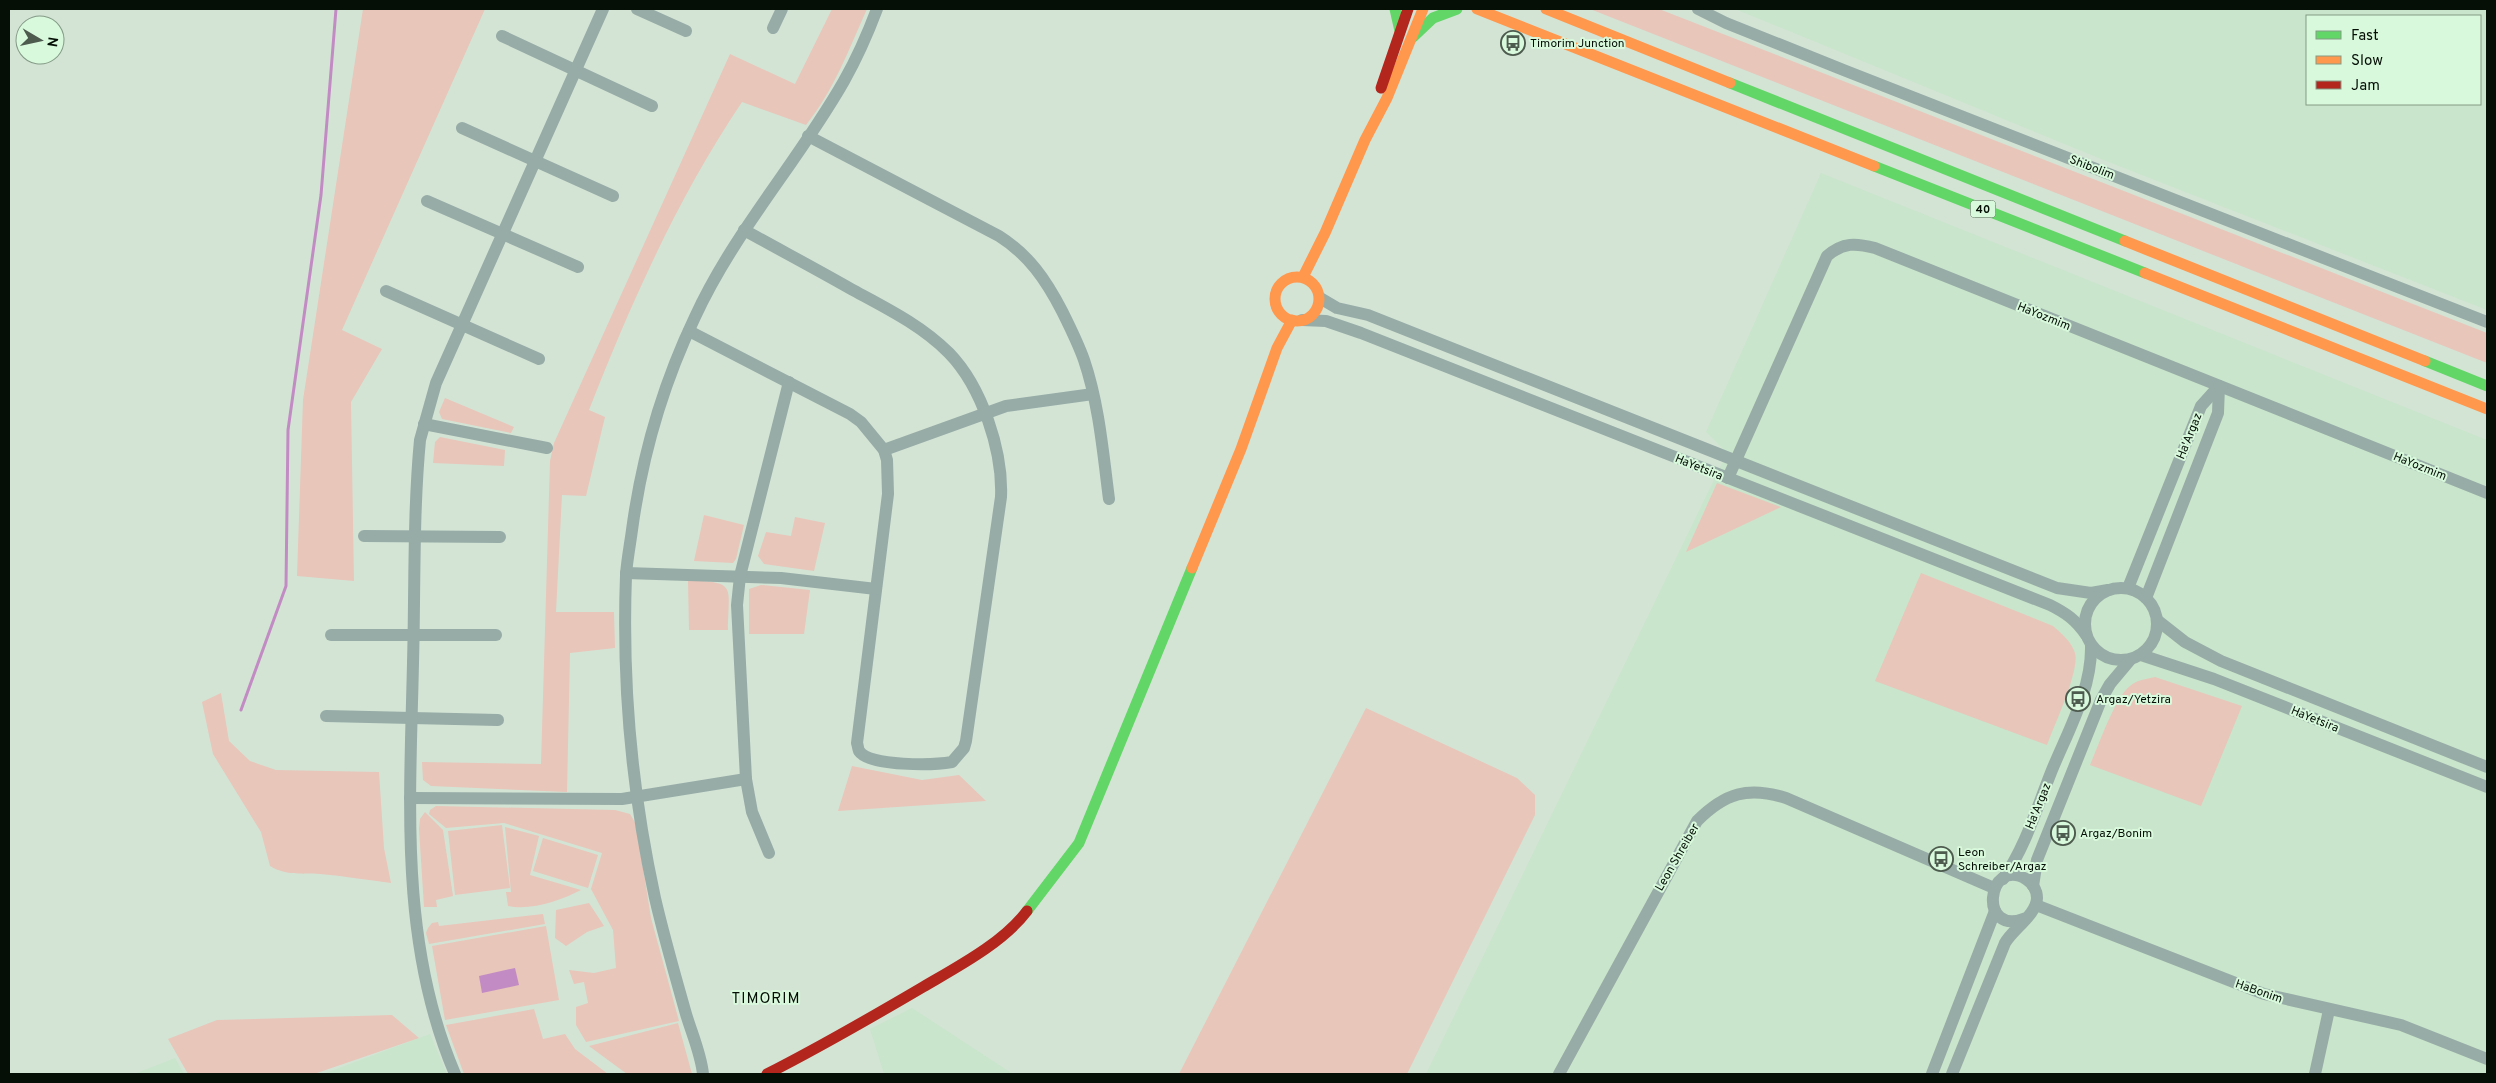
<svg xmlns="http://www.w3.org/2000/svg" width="2496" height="1083" font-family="Overpass,sans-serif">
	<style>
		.built { fill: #c9e5cb; fill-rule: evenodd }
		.green { fill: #e8c6ba }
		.water { fill: #c28bc3 }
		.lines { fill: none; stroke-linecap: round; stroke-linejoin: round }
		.stream { stroke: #c28bc3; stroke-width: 3 }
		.street { stroke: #97aca7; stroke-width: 12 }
		.fast { stroke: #63d668; stroke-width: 11 }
		.slow { stroke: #ff974d; stroke-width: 11 }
		.jam { stroke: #b3261e; stroke-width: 11 }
		.labels { text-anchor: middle; stroke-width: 4; stroke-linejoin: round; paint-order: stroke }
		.shield { fill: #d9f9dc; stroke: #455546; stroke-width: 1 }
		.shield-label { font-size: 11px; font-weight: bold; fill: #050f06 }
		.poi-label { font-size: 12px; fill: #050f06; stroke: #d9f9dc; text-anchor: start }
		.street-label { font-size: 12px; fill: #050f06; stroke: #d9f9dc }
		.quarter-label { font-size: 15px; letter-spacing: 1px; fill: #050f06; stroke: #d9f9dc }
	</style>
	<rect width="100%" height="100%" fill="#d3e4d5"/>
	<g class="built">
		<path d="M1735 9H2487V310L2101 159ZM2480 16V104H2307V16Z"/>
		<path d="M1821 173 2487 440V1074H1426L1727 453 1706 432Z"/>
		<path d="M912 1008 1013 1074H884L870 1029Z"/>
		<path d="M430 1034 447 1074H323L419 1038Z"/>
		<path d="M175 1058 184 1074H134Z"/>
	</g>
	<g class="green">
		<path d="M363 9H485L342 330 382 349 351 402 354 581 297 576 303 400Z"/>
		<path d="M832 9H867C849 49 834 90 806 125L742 102C678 197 631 303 589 410L605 417 586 496 562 495 556 612H614L615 648 570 653 567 792 431 786 423 780 422 762 541 764 550 461 554 443 730 54 795 84Z"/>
		<path d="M1590 9H1659L2487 333V363Z"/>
		<path d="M445 398 514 427 511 433 442 419 439 412Z"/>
		<path d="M440 437 505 450 504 466 433 463 435 442Z"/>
		<path d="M1717 483 1781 507 1686 552Z"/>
		<path d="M704 515 744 525 736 559 733 563 694 561Z"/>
		<path d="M795 517 825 523 814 571 764 564 758 556 766 532 791 536Z"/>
		<path d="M1921 573 2053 626C2061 633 2071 641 2075 653 2080 670 2054 726 2047 745L1875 681Z"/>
		<path d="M688 580C736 583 729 583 728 630H689Z"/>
		<path d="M761 585 810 590 804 634H749V589Z"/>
		<path d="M2155 677 2242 706 2201 806 2090 765C2098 747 2115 697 2130 686 2137 680 2146 679 2155 677Z"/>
		<path d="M221 693 229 741 250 761 276 770 379 772 384 848 391 883C367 880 344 876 320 874 302 873 286 876 270 866L261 832 213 754 202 702Z"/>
		<path d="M1366 708 1517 778 1535 795V815L1407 1074H1179Z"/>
		<path d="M852 766 922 780 959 775 986 801 838 811Z"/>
		<path d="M436 806 615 810 630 814 636 824 651 918 679 1021 586 1042 576 1025V1007L588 1003 584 982 574 984 569 970 594 973 616 968 613 930 591 889 602 853 504 823 446 828 429 814 430 810Z"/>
		<path d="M425 812 443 830 453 896 436 900 437 907H424L419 829 420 819Z"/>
		<path d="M502 825 510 888 455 895 448 831Z"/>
		<path d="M505 827 539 836 530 875 581 890C562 900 531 911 508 906L506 892H511Z"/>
		<path d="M543 838 598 855 588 888 533 871Z"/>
		<path d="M589 903 604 926 587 932 566 946 555 938 556 910Z"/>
		<path d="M543 914 545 924 429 944 426 933 428 928 432 923 438 922 439 926Z"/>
		<path d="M546 926 559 1000 445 1020 432 946Z"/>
		<path d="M534 1009 543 1039 565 1034 575 1049 608 1074H464L446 1025Z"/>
		<path d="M392 1015 419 1038 314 1074H188L168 1039 217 1020Z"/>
		<path d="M678 1023 692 1074H627L589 1046Z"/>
	</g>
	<path class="water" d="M515 968 519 985 482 993 479 976Z"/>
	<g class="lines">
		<path class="stream" d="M241 710 286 586 288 430 321 195 336 9"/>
		<g class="street">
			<path d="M637 9 686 31"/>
			<path d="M1698 9 1726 23 1846 71 2487 322"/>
			<path d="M773 28 782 9"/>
			<path d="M502 36 652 106"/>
			<path d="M462 128 613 196"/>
			<path d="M808 136 999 236C1029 255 1046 280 1062 311 1070 327 1078 343 1084 360 1099 404 1103 453 1109 499"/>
			<path d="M427 201 578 267"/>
			<path d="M386 291 539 359"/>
			<path d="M1320 298 1337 308 1368 315 2057 588 2091 593 2108 590"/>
			<path d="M1302 320 1326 321 1361 333 2050 605C2066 613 2076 620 2086 635"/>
			<path d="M689 331 850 414 861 422 884 450 887 460 888 494 857 743C858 746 858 749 859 751 870 767 935 765 952 762L964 748 966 741 1001 497C1003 451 982 387 949 353 921 325 886 308 851 289 816 269 780 250 744 230"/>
			<path d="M424 424 547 448"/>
			<path d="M884 450 1006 406 1093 394"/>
			<path d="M1728 478 1827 256C1843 242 1856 243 1875 248L2487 493"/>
			<path d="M364 536 500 537"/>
			<path d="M626 573 781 578 876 589"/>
			<circle cx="2121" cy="624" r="36"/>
			<path d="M2128 588 2201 406 2219 386"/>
			<path d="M2146 598 2218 413 2219 386"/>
			<path d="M2157 620 2185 642 2221 661 2487 767"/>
			<path d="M331 635H496"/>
			<path d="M2141 655 2214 679 2487 787"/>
			<path d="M326 716 498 720"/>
			<path d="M410 798 622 799 746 779"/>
			<path d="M769 853 752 812 746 779 737 605 740 576 789 382"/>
			<path d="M2003 879C2026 846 2037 807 2052 770 2068 731 2092 689 2091 646"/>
			<path d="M2033 886 2037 860 2101 700 2110 684 2131 659"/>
			<path d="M2036 905 2264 994 2401 1025 2487 1059"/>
			<path d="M455 1074C399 943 410 802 413 663 415 589 413 514 420 440L436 383 603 9"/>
			<path d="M703 1074C701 1054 692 1034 686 1014 675 975 664 937 655 898 632 793 622 682 626 575 627 560 630 545 632 530 642 456 663 384 695 317 734 232 798 162 844 81 857 58 868 33 877 9"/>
			<path d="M1559 1074 1697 821C1725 793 1748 786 1786 798L1994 888"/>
			<path d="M1932 1074 1995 911"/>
			<path d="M1952 1074 2005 943C2013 929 2037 914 2037 898 2037 890 2032 883 2026 879 1987 856 1977 938 2026 918"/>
			<path d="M2315 1074 2329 1010"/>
		</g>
		<g class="fast">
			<path d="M1395 9 1400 31"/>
			<path d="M1413 37 1433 18 1457 9"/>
			<path d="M1730 83 2125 241"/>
			<path d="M1874 166 2145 273"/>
			<path d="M2425 361 2487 386"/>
			<path d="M1027 911 1079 843 1192 568"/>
		</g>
		<g class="slow">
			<path d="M1477 9 1874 166"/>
			<path d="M1546 9 1730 83"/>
			<path d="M2125 241 2425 361"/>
			<path d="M2145 273 2487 409"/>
			<circle cx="1297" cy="299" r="22"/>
			<path d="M1303 277 1325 233 1365 140 1387 98 1423 9"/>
			<path d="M1192 568 1241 449 1277 348 1292 320"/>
		</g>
		<g class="jam">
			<path d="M1381 88 1408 9"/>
			<path d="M767 1074C820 1047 872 1017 923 987 957 967 1003 943 1027 911"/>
		</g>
	</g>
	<defs>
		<symbol id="bus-ring" viewBox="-11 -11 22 22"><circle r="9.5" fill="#d9f9dc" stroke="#4d5a4e" stroke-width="1.5"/><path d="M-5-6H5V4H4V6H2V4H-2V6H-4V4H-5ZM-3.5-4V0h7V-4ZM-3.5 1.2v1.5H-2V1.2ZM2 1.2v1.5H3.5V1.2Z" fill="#4d5a4e"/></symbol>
	</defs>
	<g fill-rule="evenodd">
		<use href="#bus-ring" x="1499" y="29" width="28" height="28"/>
		<use href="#bus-ring" x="2064" y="685" width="28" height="28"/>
		<use href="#bus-ring" x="2049" y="819" width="28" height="28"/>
		<use href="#bus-ring" x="1927" y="845" width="28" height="28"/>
	</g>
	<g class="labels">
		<rect class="shield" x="1970.5" y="200.5" width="25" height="17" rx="4"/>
		<g class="shield-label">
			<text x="1983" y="213">40</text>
		</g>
		<g class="poi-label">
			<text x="1530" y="47">Timorim Junction</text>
			<text x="2096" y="703">Argaz/Yetzira</text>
			<text x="2080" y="837">Argaz/Bonim</text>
			<text x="1958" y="856">Leon<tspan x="1958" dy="14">Schreiber/Argaz</tspan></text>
		</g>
		<g class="street-label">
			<text transform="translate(2092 167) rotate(21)" y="4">Shibolim</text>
			<text transform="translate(2044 316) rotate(22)" y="4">HaYozmim</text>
			<text transform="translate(2189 436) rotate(-68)" y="4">Ha'Argaz</text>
			<text transform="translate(2420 466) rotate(22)" y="4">HaYozmim</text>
			<text transform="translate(1699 467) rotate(22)" y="4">HaYetsira</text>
			<text transform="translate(2315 719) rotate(22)" y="4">HaYetsira</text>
			<text transform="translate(2038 806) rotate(-68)" y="4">Ha'Argaz</text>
			<text transform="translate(1677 857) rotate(-60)" y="4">Leon Shreiber</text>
			<text transform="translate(2259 991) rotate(19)" y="4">HaBonim</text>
		</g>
		<g class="quarter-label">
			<text x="766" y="1003">TIMORIM</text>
		</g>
	</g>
	<rect width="2496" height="1083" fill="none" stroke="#050f06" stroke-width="20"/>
	<rect x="2306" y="15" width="175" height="90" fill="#d9f9dc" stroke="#849b86"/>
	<rect x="2316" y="31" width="25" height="8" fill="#63d668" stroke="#849b86"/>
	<text x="2351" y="40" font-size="15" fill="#050f06">Fast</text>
	<rect x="2316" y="56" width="25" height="8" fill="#ff974d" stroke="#849b86"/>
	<text x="2351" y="65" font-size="15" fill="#050f06">Slow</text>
	<rect x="2316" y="81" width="25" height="8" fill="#b3261e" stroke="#849b86"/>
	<text x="2351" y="90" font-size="15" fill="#050f06">Jam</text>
	<g transform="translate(40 40) rotate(99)"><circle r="24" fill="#d9f9dc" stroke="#849b86"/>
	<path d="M0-4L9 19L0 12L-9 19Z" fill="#4d5a4e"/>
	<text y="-8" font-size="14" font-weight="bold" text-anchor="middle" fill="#050f06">N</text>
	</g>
</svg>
